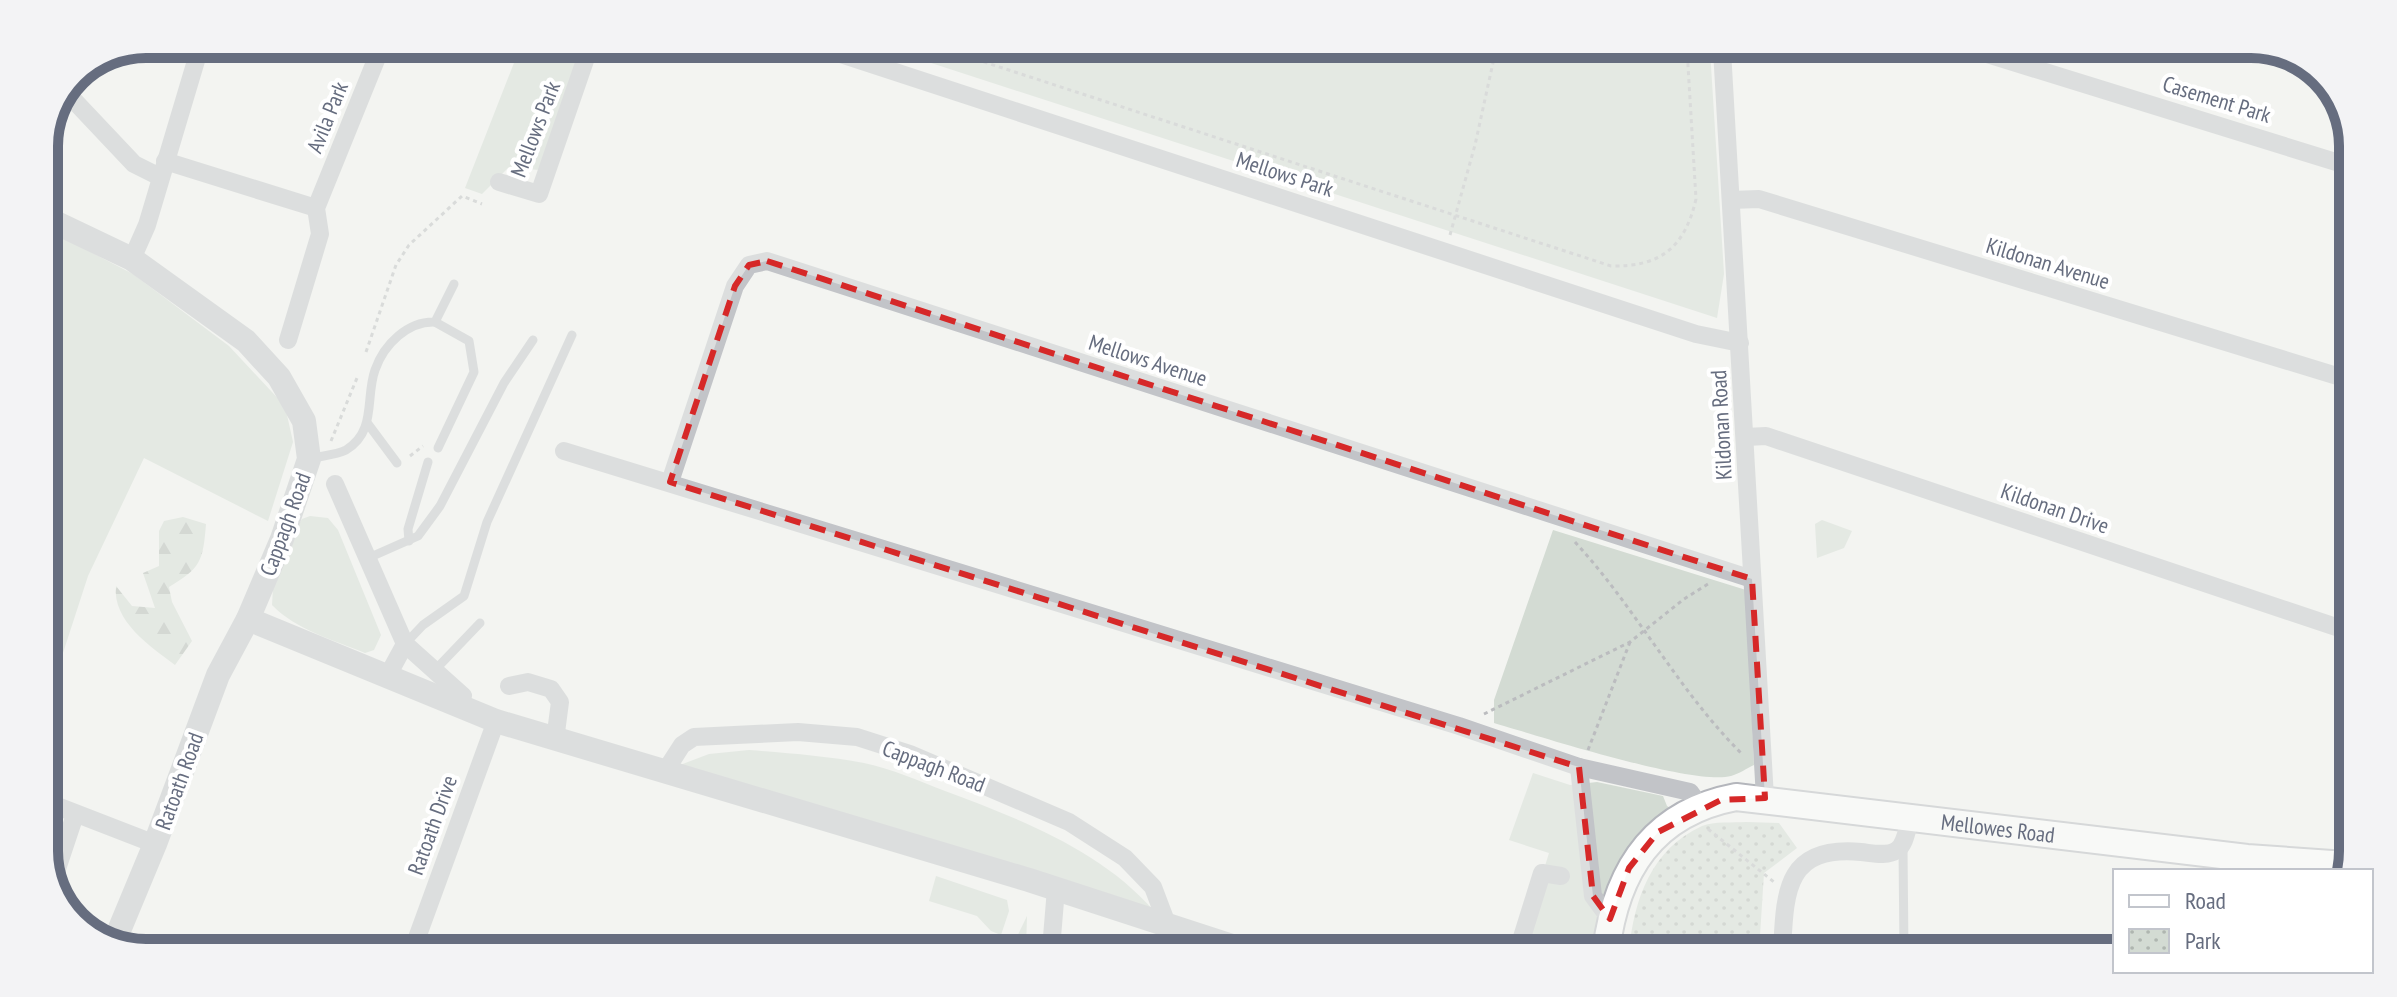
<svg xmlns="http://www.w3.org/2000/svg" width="2397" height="997" font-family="'PT Sans Narrow',sans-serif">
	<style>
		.green { fill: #d3dbd3 }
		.forest { fill: url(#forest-firs) }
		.park { fill: url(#park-dots) }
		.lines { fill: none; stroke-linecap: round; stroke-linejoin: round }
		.secondary-casing { stroke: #b4b6bc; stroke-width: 30 }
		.path { stroke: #bbbcbf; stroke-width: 3; stroke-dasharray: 4 4; stroke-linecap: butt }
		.service { stroke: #c2c4c8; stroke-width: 9 }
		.minor { stroke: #c2c4c8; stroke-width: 18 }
		.tertiary { stroke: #c2c4c8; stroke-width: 24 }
		.secondary { stroke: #fff; stroke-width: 26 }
		.marked { fill: none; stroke: #d62828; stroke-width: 6; stroke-dasharray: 16 10; stroke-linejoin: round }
		.labels { text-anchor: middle; stroke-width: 8; stroke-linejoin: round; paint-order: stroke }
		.street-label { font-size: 22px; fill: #666d7f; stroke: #fff }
		.rim { fill: none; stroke: #666d7f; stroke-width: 10 }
	</style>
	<defs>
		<pattern id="forest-firs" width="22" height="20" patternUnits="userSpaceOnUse" patternTransform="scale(2)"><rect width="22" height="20" fill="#d3dbd3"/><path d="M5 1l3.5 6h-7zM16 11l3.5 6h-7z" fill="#afb6b0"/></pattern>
		<pattern id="park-dots" width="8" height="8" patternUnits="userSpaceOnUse" patternTransform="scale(2)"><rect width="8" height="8" fill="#d3dbd3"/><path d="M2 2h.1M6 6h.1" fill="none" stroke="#afb6b0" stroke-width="1.8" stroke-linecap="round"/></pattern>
	</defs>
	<rect width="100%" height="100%" fill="#f3f4f1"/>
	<g class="green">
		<path d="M521 45 589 46 541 170 508 168 482 194 465 188Z"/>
		<path d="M882 47 1710 50 1724 274 1717 318Z"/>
		<path d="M44 228 133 274 229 346 285 406 293 442 268 521 144 458 88 576 49 696 44 694Z"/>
		<path d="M310 516 328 518 338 530 381 635 374 650 365 653C334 640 296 630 272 605L273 588 297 527 302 519Z"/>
		<path d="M1822 520 1852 531 1844 548 1817 558 1815 524Z"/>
		<path d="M1553 530 1746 590 1754 765C1747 768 1739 774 1731 776 1693 786 1539 736 1494 723V700Z"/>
		<path d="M749 750C788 753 826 756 864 763 892 769 919 781 945 791 1020 819 1101 850 1154 911L680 765 709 754Z"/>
		<path d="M1533 773 1570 785 1597 782 1663 796 1667 806 1682 815 1658 832 1605 951 1519 950 1549 853 1509 840Z"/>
		<path d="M936 876 1007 900 1009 911 1001 935 991 931 977 916 929 901Z"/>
		<path d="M1027 916 1026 949H1011Z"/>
	</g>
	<path class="forest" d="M183 517 206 524C203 561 201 568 169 587L172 602 192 641 175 665C151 647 112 621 116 586L132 606 155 608 143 573 159 566V531L164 521Z"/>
	<path class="park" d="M1746 822 1779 823 1797 848 1764 873 1759 951H1629C1634 900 1651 849 1702 826 1714 821 1733 823 1746 822Z"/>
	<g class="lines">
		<defs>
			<g id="secondary">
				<path id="s1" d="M1606 951C1616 871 1652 813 1736 797L2247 858 2346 865"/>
			</g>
		</defs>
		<use href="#secondary" class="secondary-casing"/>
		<g class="path">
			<path d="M938 47 1611 266C1661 267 1685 247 1696 199L1687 49"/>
			<path d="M1450 235 1475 145 1496 49"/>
			<path d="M366 352 396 265 409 245 462 196 482 204"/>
			<path d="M331 441 357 378"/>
			<path d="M410 456 423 446"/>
			<path d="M1575 542C1636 608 1679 692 1743 755"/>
			<path d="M1484 714 1630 642 1684 599 1708 584"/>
			<path d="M1588 750 1630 642"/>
			<path d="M1708 829 1774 882"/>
		</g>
		<g class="service">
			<path d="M435 322 469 341 474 372 438 448"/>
			<path d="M368 424 397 463"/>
			<path d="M309 459C320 456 336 455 346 450 377 431 365 398 375 370 384 344 408 321 435 322L454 284"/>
			<path d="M409 541 408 529 428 462"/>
			<path d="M366 559 418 536 440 506 504 383 533 340"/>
			<path d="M2339 628 2348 600"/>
			<path d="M405 644 423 625 464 596 487 522 572 335"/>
			<path d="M435 670 480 623"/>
			<path d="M1903 847 1904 952"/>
		</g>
		<g class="minor">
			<path d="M816 46 1696 334 1740 343"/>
			<path d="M1722 50 1765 798"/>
			<path d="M1974 50 2352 167"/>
			<path d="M66 92 134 164 160 177"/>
			<path d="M165 161 316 208"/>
			<path d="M499 182 539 194 590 46"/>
			<path d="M1731 200 1759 199 2350 380"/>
			<path d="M132 259 147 225 201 44"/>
			<path d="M288 340 320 234 316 208 382 45"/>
			<path d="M1746 437 1766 436 2348 631"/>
			<path d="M564 451 1459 726 1579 767 1690 792 1700 806"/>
			<path d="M670 482 735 286 749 265 767 261 1752 579"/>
			<path d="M335 484 405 644 387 677"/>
			<path d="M405 644 463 696 459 706"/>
			<path d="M509 686 528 682 551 689 560 702 555 740"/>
			<path d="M1579 767 1593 896 1610 919"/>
			<path d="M664 773 682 745 694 737 798 732 857 737 910 754 1069 822 1125 858 1153 887 1167 924"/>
			<path d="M44 801 155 844"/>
			<path d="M53 881 75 815"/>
			<path d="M417 939 437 947"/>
			<path d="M414 946 496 721"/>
			<path d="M1051 949 1056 889"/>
			<path d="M1518 950 1542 873 1561 876"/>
			<path d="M1782 951C1785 892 1785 845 1861 852 1872 853 1887 857 1897 850 1906 844 1907 827 1911 817"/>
		</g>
		<g class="tertiary">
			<path d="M44 217 132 259 246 341 279 377 304 421 309 459 282 539 248 619 218 675 155 844 113 945"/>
			<path d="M248 619 496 721 1029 880 1241 949"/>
		</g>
		<use href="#secondary" class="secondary"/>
	</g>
	<path d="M0 0H2397V997H0ZM767 261 1752 579 1765 798 1721 800 1658 832 1629 868 1610 919 1593 896 1579 767 670 482 735 286 749 265Z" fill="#f3f4f1" fill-opacity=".55" fill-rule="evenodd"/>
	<path class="marked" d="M767 261 1752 579 1765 798 1721 800 1658 832 1629 868 1610 919 1593 896 1579 767 670 482 735 286 749 265Z"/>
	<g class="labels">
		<g class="street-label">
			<text transform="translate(2217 99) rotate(17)" y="8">Casement Park</text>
			<text transform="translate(327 117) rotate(-68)" y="8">Avila Park</text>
			<text transform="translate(535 129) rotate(-69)" y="8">Mellows Park</text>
			<text transform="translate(1285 174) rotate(18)" y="8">Mellows Park</text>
			<text transform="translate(2048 263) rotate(17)" y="8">Kildonan Avenue</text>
			<text transform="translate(1148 360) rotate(18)" y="8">Mellows Avenue</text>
			<text transform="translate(1721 425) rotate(-93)" y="8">Kildonan Road</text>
			<text transform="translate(2055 508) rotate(19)" y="8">Kildonan Drive</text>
			<text transform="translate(285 524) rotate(-70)" y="8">Cappagh Road</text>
			<text transform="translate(934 766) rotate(21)" y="8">Cappagh Road</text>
			<text transform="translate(179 781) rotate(-70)" y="8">Ratoath Road</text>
			<text transform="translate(432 825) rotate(-70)" y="8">Ratoath Drive</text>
			<text dy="8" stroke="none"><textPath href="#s1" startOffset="482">Mellowes Road</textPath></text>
		</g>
	</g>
	<path d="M0 0H2397V997H0ZM146 58H2251A88 88 0 0 1 2339 146V851A88 88 0 0 1 2251 939H146A88 88 0 0 1 58 851V146A88 88 0 0 1 146 58Z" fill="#f3f3f5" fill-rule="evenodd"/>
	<path class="rim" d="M146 58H2251A88 88 0 0 1 2339 146V851A88 88 0 0 1 2251 939H146A88 88 0 0 1 58 851V146A88 88 0 0 1 146 58Z"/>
	<rect x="2113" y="869" width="260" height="104" fill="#ffffff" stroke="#c2c5cc" stroke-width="2"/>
	<rect x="2129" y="895" width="40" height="12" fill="#ffffff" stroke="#c2c5cc" stroke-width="2"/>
	<text x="2185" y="909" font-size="24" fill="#666d7f">Road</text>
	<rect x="2129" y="929" width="40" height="24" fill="url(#park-dots)" stroke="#c2c5cc" stroke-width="2"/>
	<text x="2185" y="949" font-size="24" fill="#666d7f">Park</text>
</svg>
